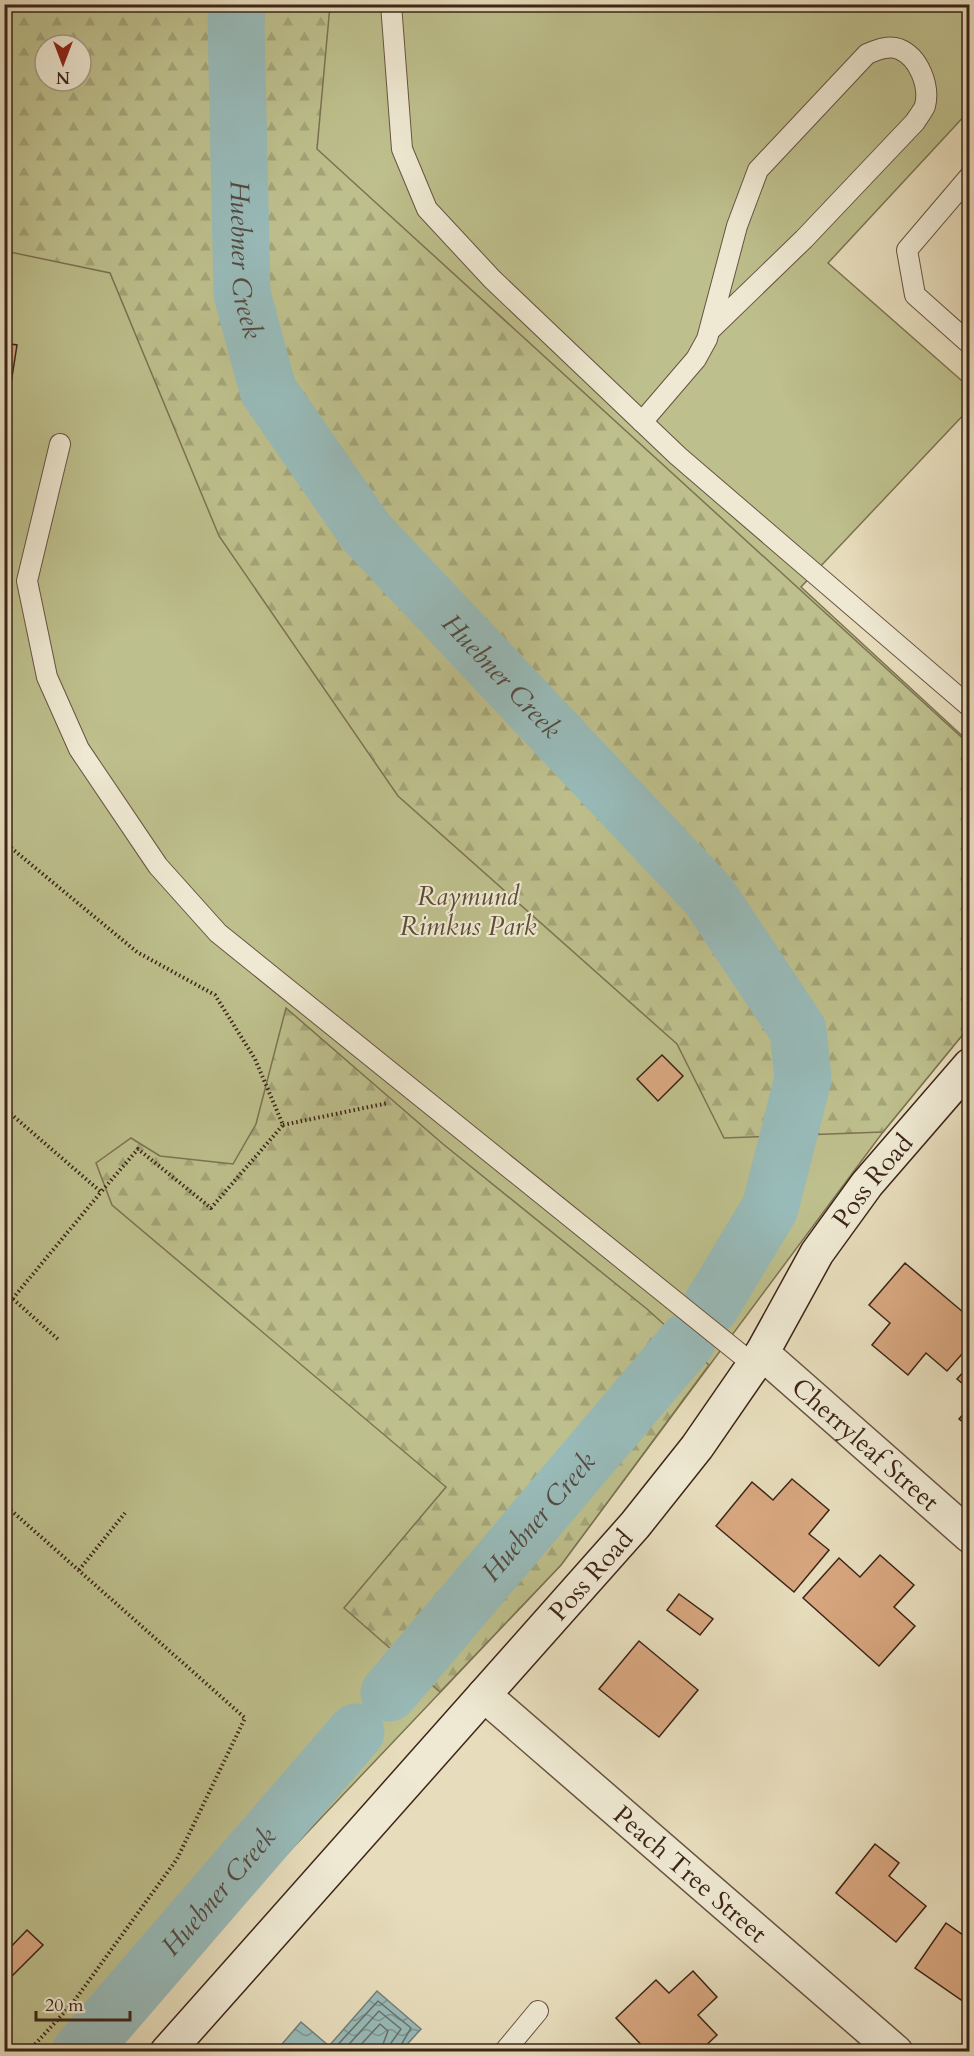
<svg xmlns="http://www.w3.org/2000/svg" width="974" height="2056" font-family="Cardo,serif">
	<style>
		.green { fill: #bdbf8c; stroke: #7d7252; stroke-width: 1.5; fill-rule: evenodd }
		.forest { fill: url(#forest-firs); stroke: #7d7252; stroke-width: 1.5; fill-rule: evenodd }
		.water { fill: url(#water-waves); stroke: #747e78; stroke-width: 1.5 }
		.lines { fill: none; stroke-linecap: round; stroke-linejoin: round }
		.shore { stroke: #6a7068; stroke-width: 1.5 }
		.river { stroke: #98bab8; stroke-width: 57 }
		.building { fill: #d7a67f; stroke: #3d2519; stroke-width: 1.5 }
		.lane-casing { stroke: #685342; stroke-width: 22 }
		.street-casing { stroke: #685342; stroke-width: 36 }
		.secondary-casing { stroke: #3d2519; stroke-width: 36 }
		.path { stroke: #3d2519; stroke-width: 4; stroke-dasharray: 1.5 3; stroke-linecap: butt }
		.lane { stroke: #efe9d3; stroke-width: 20 }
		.street { stroke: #efe9d3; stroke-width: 33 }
		.secondary { stroke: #efe9d3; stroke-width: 33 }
		.labels { text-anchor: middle; stroke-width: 4.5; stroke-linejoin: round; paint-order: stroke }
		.park-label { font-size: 26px; font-style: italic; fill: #5d4c36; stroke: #efe9d3 }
		.street-label { font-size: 26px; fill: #3d2519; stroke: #efe9d3 }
		.water-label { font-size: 27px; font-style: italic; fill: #544a41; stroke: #efe9d3 }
	</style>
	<defs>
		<pattern id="forest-firs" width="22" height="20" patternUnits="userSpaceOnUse" patternTransform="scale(1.5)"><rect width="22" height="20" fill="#bdbf8c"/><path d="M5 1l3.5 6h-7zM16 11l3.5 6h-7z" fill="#a3a478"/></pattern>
		<pattern id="water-waves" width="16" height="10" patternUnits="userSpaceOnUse" patternTransform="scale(1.5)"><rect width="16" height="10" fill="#98bab8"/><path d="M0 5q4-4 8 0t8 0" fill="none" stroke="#7d9795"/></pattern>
	</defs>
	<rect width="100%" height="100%" fill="#e7ddbc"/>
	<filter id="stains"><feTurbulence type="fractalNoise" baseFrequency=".00333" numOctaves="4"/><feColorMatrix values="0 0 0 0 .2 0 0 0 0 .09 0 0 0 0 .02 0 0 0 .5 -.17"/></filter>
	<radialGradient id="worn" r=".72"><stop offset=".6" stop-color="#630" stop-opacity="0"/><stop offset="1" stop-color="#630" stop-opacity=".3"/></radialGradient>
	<path class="green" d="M5 5H969V111L828 263 969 387V409L801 587 969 742V1027L883 1132 561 1565 100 2051 5 2052ZM45 45H81V81H45Z"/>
	<g class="forest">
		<path d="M4 5H330L317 149 969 744V1027L883 1132 724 1138 677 1044 398 796 219 536 110 273 5 251ZM45 45H81V81H45Z"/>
		<path d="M286 1008 443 1144 647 1309 709 1365 561 1565 440 1692 344 1608 446 1487 112 1205 96 1163 131 1138 160 1156 233 1164 256 1124Z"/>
	</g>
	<path class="water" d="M377 1991 421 2029 401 2051H276L301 2022 329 2046Z"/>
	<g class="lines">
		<g class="shore">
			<path d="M331 2052 378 2001 411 2028 397 2052"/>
			<path d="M342 2052 379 2011 401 2029 391 2043 390 2052"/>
			<path d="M354 2052 380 2024 388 2031 380 2052"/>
		</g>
		<g class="river">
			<path id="s1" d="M238 4 236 22 242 294 268 390 366 532 709 896 798 1030 803 1079 770 1208 711 1306"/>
			<path id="s2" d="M389 1693 687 1341"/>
			<path id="s3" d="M80 2052 356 1732"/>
		</g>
	</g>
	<g class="building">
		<path d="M4 343 17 345 7 409H4Z"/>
		<path d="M662 1055 683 1076 658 1101 637 1079Z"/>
		<path d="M905 1263 970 1318V1345L947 1371 926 1353 908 1375 872 1345 890 1323 869 1305Z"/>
		<path d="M970 1365V1390L957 1379Z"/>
		<path d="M970 1407V1428L959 1419Z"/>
		<path d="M792 1479 829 1510 809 1534 829 1550 794 1592 716 1526 752 1482 773 1500Z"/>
		<path d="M880 1555 914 1585 894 1607 915 1626 879 1666 803 1598 839 1558 860 1577Z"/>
		<path d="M679 1594 713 1619 700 1635 667 1610Z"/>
		<path d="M639 1641 698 1690 659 1737 599 1689Z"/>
		<path d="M875 1844 899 1863 889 1876 926 1906 896 1942 836 1893Z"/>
		<path d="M946 1923 970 1940V2006L915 1968Z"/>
		<path d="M27 1930 43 1945 4 1984V1954Z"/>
		<path d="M693 1971 717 1997 698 2015 717 2035 699 2052H648L616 2018 656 1980 669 1993Z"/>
	</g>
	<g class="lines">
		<defs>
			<g id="lane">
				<path d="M391 4 402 149 427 209 492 279 678 456 970 707"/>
				<path d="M970 176 907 250 915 295 970 344"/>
				<path d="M642 422 696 359 707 339 737 226 758 170 867 54C877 50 888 45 899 49 919 57 930 86 925 106 923 111 918 117 915 122L804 239 710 330"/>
				<path d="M60 444 27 581 47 677 79 749 158 866 218 933 754 1365"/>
				<path d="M504 2052 538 2011"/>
			</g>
			<g id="street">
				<path id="s4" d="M762 1353 970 1536"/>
				<path id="s5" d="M484 1695 896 2052"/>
			</g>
			<g id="secondary">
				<path id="s6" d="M167 2052 635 1525 697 1447 762 1353 817 1253 867 1184 970 1065"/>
			</g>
		</defs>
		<use href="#lane" class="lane-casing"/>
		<use href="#street" class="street-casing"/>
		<use href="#secondary" class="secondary-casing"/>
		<g class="path">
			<path d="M4 842 137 952 215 995 255 1059 283 1125 211 1208 138 1149 101 1192 4 1108"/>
			<path d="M283 1125 388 1103"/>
			<path d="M13 1299 60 1341"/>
			<path d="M4 1309 101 1192"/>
			<path d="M4 1504 245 1718 177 1859 72 2004 28 2052"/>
			<path d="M79 1570 125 1513"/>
		</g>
		<use href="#lane" class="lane"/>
		<use href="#street" class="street"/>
		<use href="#secondary" class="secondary"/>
	</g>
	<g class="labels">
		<g class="park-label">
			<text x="468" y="905">Raymund<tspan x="468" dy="30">Rimkus Park</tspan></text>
		</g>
		<g class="street-label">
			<text dy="9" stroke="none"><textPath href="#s6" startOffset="1124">Poss Road</textPath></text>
			<text dy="9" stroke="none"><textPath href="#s4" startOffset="138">Cherryleaf Street</textPath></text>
			<text dy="9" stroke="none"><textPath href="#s6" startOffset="638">Poss Road</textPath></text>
			<text dy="9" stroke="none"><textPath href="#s5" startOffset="273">Peach Tree Street</textPath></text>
		</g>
		<g class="water-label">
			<text dy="9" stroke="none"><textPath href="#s1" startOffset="256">Huebner Creek</textPath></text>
			<text dy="9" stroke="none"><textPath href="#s1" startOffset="760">Huebner Creek</textPath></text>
			<text dy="9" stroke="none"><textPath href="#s2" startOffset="231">Huebner Creek</textPath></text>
			<text dy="9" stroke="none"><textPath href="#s3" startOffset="212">Huebner Creek</textPath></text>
		</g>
	</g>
	<rect width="974" height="2056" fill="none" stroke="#e7ddbc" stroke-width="24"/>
	<rect x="6" y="6" width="962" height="2044" fill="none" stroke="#3d2519" stroke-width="3"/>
	<rect x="12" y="12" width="950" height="2032" fill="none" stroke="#3d2519" stroke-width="1.5"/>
	<g transform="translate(63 63) rotate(180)"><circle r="28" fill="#efe9d3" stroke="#a89b89" stroke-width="1.5"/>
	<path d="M0-4.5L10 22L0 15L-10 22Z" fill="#8f2418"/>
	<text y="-9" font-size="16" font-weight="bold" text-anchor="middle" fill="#3d2519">N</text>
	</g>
	<path d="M36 2011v9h94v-9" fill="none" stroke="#3d2519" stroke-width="3"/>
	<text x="45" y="2011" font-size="18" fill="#3d2519" stroke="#efe9d3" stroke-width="4.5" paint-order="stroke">20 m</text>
	<rect width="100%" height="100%" filter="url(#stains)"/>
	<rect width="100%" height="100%" fill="url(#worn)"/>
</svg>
